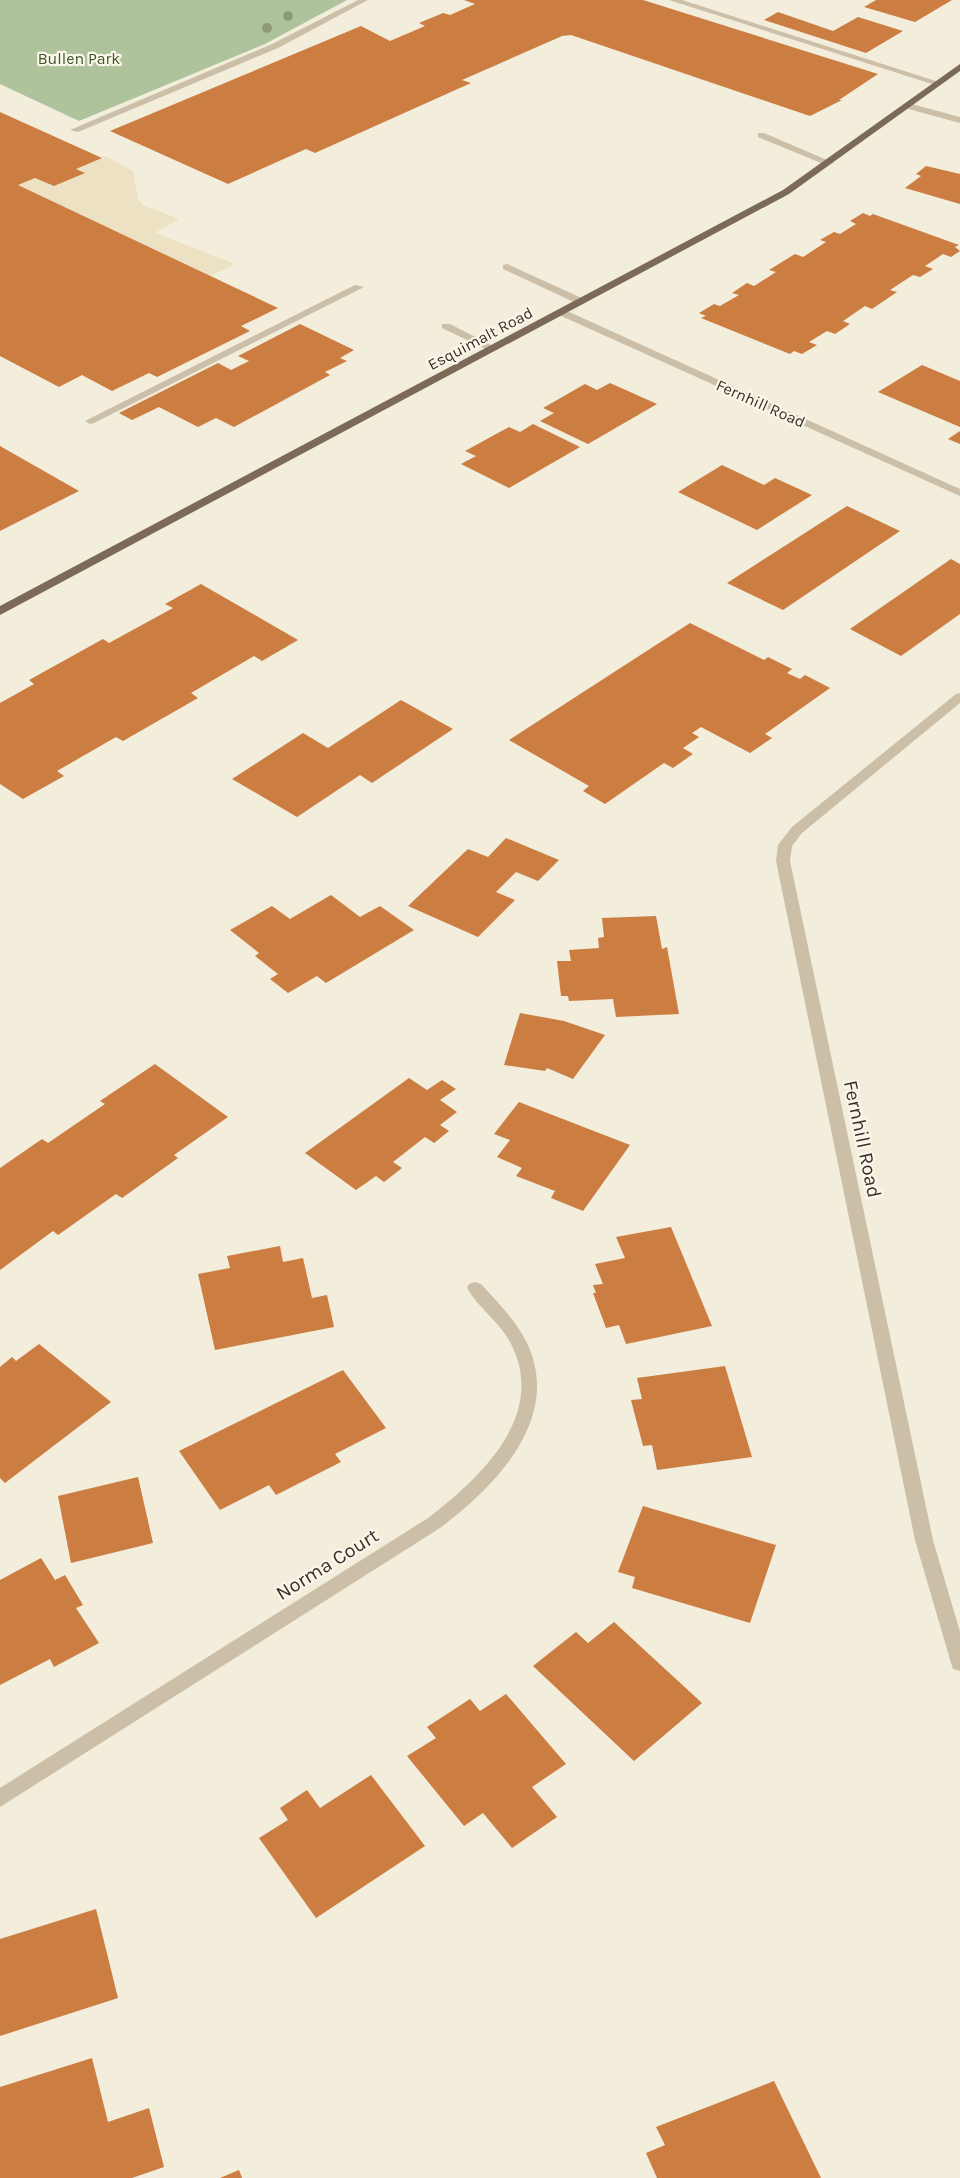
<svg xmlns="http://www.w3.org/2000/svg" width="960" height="2178" font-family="Karla,sans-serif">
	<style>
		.green { fill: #aec39b }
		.plaza { fill: #ece1c2 }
		.building { fill: #cb7d42 }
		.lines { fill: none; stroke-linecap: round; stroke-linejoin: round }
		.minor { fill: #ccbfa7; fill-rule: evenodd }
		.major { fill: #7b6a58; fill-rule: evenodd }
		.tree { fill: #8f9a7a }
		.labels { text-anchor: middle; stroke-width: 4.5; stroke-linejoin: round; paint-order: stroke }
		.far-park-label { font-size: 16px; fill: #3e572a; stroke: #faf6e9 }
		.far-street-label { font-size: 16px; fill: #383028; stroke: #faf6e9 }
		.street-label { font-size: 20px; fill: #383028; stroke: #faf6e9 }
	</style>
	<rect width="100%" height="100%" fill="#f3eddc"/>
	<path class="green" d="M0 0H347L265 44 79 121 0 84Z"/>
	<path class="plaza" d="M105 156 133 171 138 199 143 205 179 219 155 233 235 264 210 276 18 185 35 178 54 186 84 173 76 169Z"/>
	<g class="building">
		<path d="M464 0H643L878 74 839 100H842L810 116 571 35 562 36 462 80 471 83 315 153 306 149 228 184 110 131 361 26 390 41 425 26 419 23 443 13 450 15 475 4Z"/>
		<path d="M876 0H952L915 22 864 7Z"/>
		<path d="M778 12 833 31 858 17 903 31 866 53 764 20Z"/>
		<path d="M0 112 102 158 76 169 85 173 54 186 35 178 18 185 278 308 241 326 250 331 157 377 149 373 112 391 82 375 59 387 0 356Z"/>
		<path d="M926 166 960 174V204L905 188 921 176 916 174Z"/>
		<path d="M863 213 870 216 873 214 959 245 955 247 960 251 951 257 943 254 925 266 933 269 920 277 913 275 890 290 897 292 872 309 865 306 843 321 850 324 835 334 827 331 809 342 817 345 802 354 794 351 790 354 701 318 706 316 699 313 714 304 720 306 739 295 732 293 747 283 754 286 776 272 769 270 795 254 803 257 826 242 820 240 834 232 840 234 856 224 850 221Z"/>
		<path d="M300 324 354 350 340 358 347 361 325 372 330 375 234 427 216 418 198 427 159 407 132 420 119 413 218 363 231 370 249 361 238 356Z"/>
		<path d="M922 365 960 381V427L878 392Z"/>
		<path d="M610 383 657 404 588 444 540 421 554 413 543 408 585 384 597 390Z"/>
		<path d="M533 424 580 447 509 488 461 464 476 456 465 451 509 427 520 432Z"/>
		<path d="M960 431V444L948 439Z"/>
		<path d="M0 446 79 491 0 531Z"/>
		<path d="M722 465 764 485 775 478 812 495 757 530 678 492Z"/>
		<path d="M847 506 900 531 783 610 727 583Z"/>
		<path d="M951 559 960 564V614L901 656 850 629Z"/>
		<path d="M201 584 298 640 262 661 254 656 191 693 198 698 123 741 116 737 57 771 64 776 23 799 0 784V703L34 684 29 680 103 639 109 643 173 608 165 604Z"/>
		<path d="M690 623 764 660 768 657 792 669 787 673 800 679 805 675 830 688 765 734 772 738 750 753 701 727 692 733 699 737 683 748 693 754 673 768 664 763 605 804 583 791 589 786 509 740Z"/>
		<path d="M401 700 453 729 372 783 360 775 297 817 232 779 303 733 328 748Z"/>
		<path d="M506 838 559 860 538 881 516 872 496 892 515 900 478 937 408 906 468 849 488 857Z"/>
		<path d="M331 895 360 917 380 906 414 930 326 983 317 976 288 993 270 979 278 974 255 956 259 953 230 930 272 906 290 919Z"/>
		<path d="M656 916 662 949 667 947 679 1014 616 1017 613 999 569 1001 568 996H561L557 961H571L569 950 599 948 598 938 604 937 602 918Z"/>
		<path d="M520 1013 564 1021 605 1035 573 1079 547 1068 545 1071 504 1065Z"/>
		<path d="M155 1064 228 1117 174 1155 178 1158 122 1198 116 1194 58 1235 53 1231 0 1270V1168L42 1139 48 1143 105 1104 100 1101Z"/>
		<path d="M409 1078 427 1090 442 1080 456 1089 440 1100 457 1112 440 1125 449 1131 434 1143 425 1137 393 1162 402 1168 384 1182 376 1176 356 1190 305 1153Z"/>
		<path d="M519 1102 630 1145 583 1211 551 1198 555 1191 516 1176 522 1168 497 1157 510 1140 494 1134Z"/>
		<path d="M671 1227 712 1326 626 1344 619 1325 606 1328 593 1293H596L593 1285 603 1284 595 1264 625 1258 616 1237Z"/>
		<path d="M280 1246 283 1262 303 1258 312 1298 327 1295 334 1327 215 1350 198 1274 230 1268 227 1256Z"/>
		<path d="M39 1344 111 1402 5 1483 0 1478V1367L12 1357 16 1361Z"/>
		<path d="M725 1366 752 1457 657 1470 652 1445 643 1446 631 1400 642 1399 637 1378Z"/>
		<path d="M343 1370 386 1428 335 1454 341 1462 276 1495 269 1485 220 1510 179 1451Z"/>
		<path d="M138 1477 153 1543 71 1563 58 1496Z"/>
		<path d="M643 1506 776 1545 750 1623 632 1588 635 1577 618 1572Z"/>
		<path d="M41 1558 55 1580 65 1575 83 1605 76 1608 99 1643 54 1667 50 1659 0 1685V1580Z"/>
		<path d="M614 1622 702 1703 634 1761 533 1666 576 1632 588 1643Z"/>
		<path d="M506 1694 566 1764 532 1787 557 1817 512 1848 483 1813 464 1826 407 1756 436 1738 427 1727 470 1699 480 1711Z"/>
		<path d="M371 1775 425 1846 316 1918 259 1838 288 1820 280 1808 307 1790 320 1808Z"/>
		<path d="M96 1909 118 1998 0 2036V1939Z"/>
		<path d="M92 2058 108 2122 149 2108 164 2167 132 2178H0V2087Z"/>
		<path d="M774 2081 821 2178H657L646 2153 665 2145 656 2127Z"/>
		<path d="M239 2170 242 2178H220Z"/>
	</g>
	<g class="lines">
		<g class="minor">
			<path d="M358 0H368L278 48 78 132 70 130 272 44Z"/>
			<path d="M669 0H682L942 83 935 85Z"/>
			<path d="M908 103 960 117V123L905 108 903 106Z"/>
			<path d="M758 133H764L834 163 826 165 758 137Z"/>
			<path d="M507 264 586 300 587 302 578 304 503 269V265Z"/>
			<path d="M355 285 364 287 94 423 90 424 85 421Z"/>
			<path d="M559 311H567L960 489V496L559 315Z"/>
			<path d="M442 324H450L499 349 490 351 442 328Z"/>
			<path d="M960 693V703L802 833 792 846 790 861 933 1540 960 1632V1671L953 1669 951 1663 915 1540 776 861 778 845 792 827 956 694Z"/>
			<path d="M475 1282 481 1284C497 1302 515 1319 526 1341 564 1417 496 1486 440 1528L0 1807V1788L428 1518C480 1478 549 1415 510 1342 499 1321 478 1308 467 1288L469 1284Z"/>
		</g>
		<path class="major" d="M960 64V71L789 194 0 615V606L783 190Z"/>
	</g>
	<g class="tree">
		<circle cx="288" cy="16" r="5"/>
		<circle cx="267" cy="28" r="5"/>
	</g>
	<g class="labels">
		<g class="far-park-label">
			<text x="79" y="64">Bullen Park</text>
		</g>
		<g class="far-street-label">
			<text transform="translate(480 338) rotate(-28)" y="6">Esquimalt Road</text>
			<text transform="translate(761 403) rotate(24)" y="6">Fernhill Road</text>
		</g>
		<g class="street-label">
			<text transform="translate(863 1139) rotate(78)" y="7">Fernhill Road</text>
			<text transform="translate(327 1564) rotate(-32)" y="7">Norma Court</text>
		</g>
	</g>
</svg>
